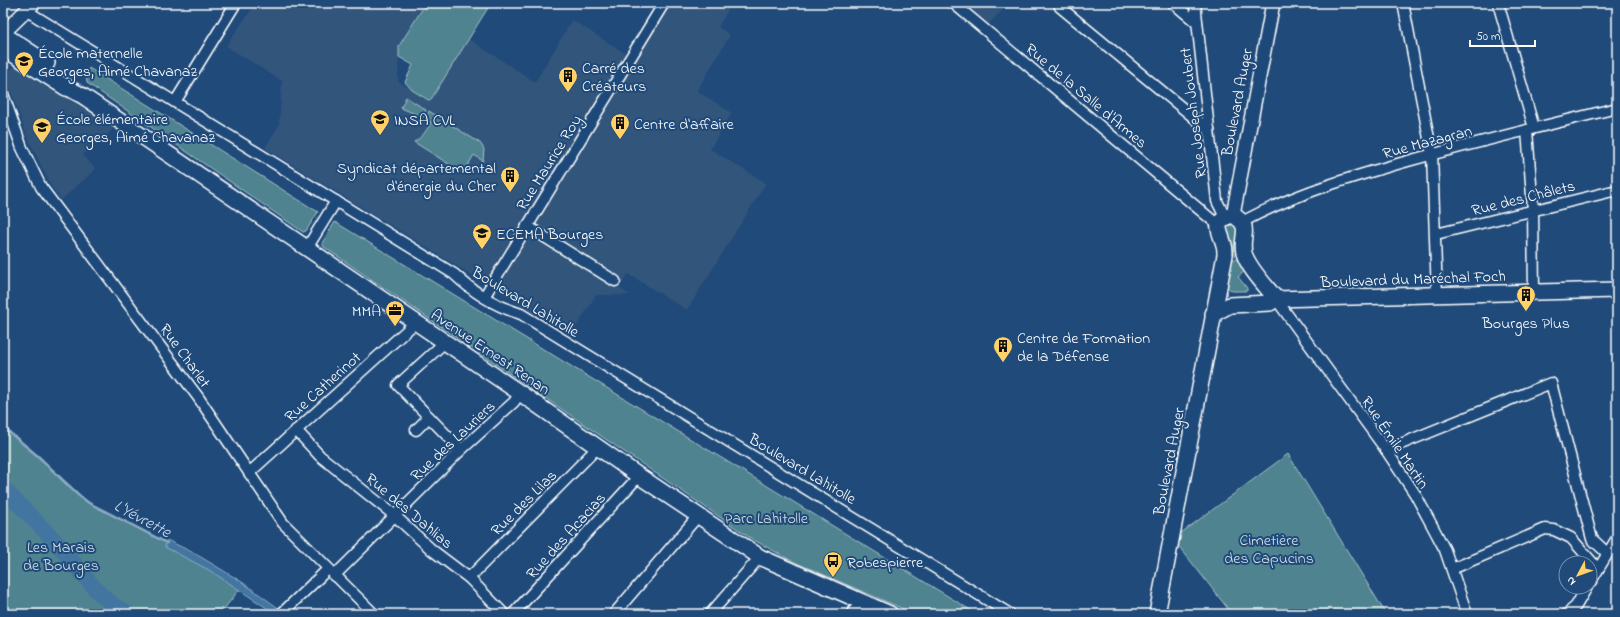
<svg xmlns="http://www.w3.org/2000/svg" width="1620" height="617" font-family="'Indie Flower',sans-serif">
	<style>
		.built { fill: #32557c }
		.green { fill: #4f838f; stroke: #a7c1c7 }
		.water { fill: #4374a0; stroke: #8eacc6 }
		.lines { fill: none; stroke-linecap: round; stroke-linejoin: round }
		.stream { stroke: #8eacc6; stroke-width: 2.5 }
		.river { stroke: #4374a0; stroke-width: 16 }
		.street-casing { stroke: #fff; stroke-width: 13 }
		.secondary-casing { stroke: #fff; stroke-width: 16 }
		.primary-casing { stroke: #fff; stroke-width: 18 }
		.street { stroke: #1f4a7a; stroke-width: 10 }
		.secondary { stroke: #1f4a7a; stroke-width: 13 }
		.primary { stroke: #1f4a7a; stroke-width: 15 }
		.labels { text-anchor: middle; stroke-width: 4; stroke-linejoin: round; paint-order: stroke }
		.poi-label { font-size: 16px; fill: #fff; stroke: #1f4a7a; text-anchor: start }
		.street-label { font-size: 16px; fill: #fff; stroke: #1f4a7a }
		.park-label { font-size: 16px; fill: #d3e0e3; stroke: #1f4a7a }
		.water-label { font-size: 17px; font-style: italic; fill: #d0dce7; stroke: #1f4a7a }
	</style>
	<rect width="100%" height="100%" fill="#1f4a7a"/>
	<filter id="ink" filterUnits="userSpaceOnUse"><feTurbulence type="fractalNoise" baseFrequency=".025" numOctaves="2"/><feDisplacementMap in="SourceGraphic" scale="8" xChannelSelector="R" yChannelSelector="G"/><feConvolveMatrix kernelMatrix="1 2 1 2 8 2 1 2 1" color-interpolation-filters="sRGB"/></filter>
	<g filter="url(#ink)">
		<g class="built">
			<path d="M256 3H426L399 46 398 81 430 101 469 39 535 82 572 20 631 57 664 3H732L718 27 730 35 697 91 732 113 710 149 766 183 687 310 628 274 619 288 630 295H596L571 336 265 148 279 125 282 81 226 46Z"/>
			<path d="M963 3H1009L989 24Z"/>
			<path d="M19 63 113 128 107 136 105 135 83 155 96 169 61 200 51 186 27 136 10 88 6 73Z"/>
		</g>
		<g class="green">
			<path d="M426 3H491L430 101 412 90 405 82 413 65 399 57V46Z"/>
			<path d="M89 68 318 212 306 231 303 232 87 83 86 75Z"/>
			<path d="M406 97 426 110 423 117 401 108Z"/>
			<path d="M429 111 480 143 484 149 483 161 474 155 463 173 414 142C422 137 427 131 431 122L428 121 429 118 427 117Z"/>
			<path d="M1231 219 1241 226 1238 254H1229L1225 223Z"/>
			<path d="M335 222 977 614H915L792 561 752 539 324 247 322 243Z"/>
			<path d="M1229 259H1238L1246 270 1238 277 1247 288V291H1232L1225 285Z"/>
			<path d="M3 427 39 457 89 503 182 551 232 582 239 590 220 614H3Z"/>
			<path d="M1288 454 1386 614H1232L1178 545 1181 533Z"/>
		</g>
		<path class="water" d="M167 540 194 553 239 580 287 614H276L209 570 165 547Z"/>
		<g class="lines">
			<path class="stream" d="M3 427 39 457 78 495 89 503 167 543"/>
			<g class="river">
				<path d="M3 488 56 542 97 591 112 604 128 614"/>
				<path d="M3 612 6 614"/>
			</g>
			<defs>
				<g id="street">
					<path d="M953 3 1218 225"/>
					<path d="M1059 3 1060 7 1209 130"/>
					<path d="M1173 3 1197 23"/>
					<path d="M1195 3 1217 201 1225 217"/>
					<path d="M1403 3 1432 154 1437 295"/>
					<path d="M1498 3 1534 128"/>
					<path d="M27 11 454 274C473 292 495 306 521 314L1010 614"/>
					<path d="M3 94 22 148 41 187 198 397 283 523 374 614"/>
					<path d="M175 102 236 3"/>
					<path d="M1527 130 1533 210 1534 292"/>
					<path d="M1242 222C1294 194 1351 177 1408 161 1477 142 1547 125 1617 108"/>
					<path d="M527 226 615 281"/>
					<path d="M1436 234 1617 190"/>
					<path d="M307 248 336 201"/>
					<path d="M484 297 664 3"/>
					<path d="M1276 299 1386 450 1415 494 1435 531 1445 550 1467 614"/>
					<path d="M445 342 398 385 461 450"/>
					<path d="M296 430 320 456 394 515 432 550 469 578 504 614"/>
					<path d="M416 430 429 417"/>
					<path d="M1386 450 1551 383 1592 539 1607 553"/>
					<path d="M249 473 416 322"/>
					<path d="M1452 569 1545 529 1554 530 1571 538 1598 569"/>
					<path d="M334 576 461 450 514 402 520 393"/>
					<path d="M469 578 598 447"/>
					<path d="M1590 583 1617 538"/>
					<path d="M281 614 328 569"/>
					<path d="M513 614 639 476"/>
					<path d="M614 614 698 516"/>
					<path d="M710 614 760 557"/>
					<path d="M851 614 862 602"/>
					<path d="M1567 614 1576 606 1587 587"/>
				</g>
				<g id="secondary">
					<path d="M3 33 34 3"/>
					<path d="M1233 215 1273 3"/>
				</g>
				<g id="primary">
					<path d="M3 34 47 63"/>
					<path d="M3 36 6 50 66 88"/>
					<path d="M59 83 83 96 520 393 639 476 760 557 890 614"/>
					<path d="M1213 314 1230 305 1270 303 1276 299 1617 290"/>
					<path d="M1157 614 1225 255C1225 252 1225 248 1224 245 1220 230 1211 221 1233 215 1253 227 1240 235 1244 253 1248 268 1267 287 1276 299"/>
				</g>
			</defs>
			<use href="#street" class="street-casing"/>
			<use href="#secondary" class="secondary-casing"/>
			<use href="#primary" class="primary-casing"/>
			<use href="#street" class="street"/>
			<use href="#secondary" class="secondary"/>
			<use href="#primary" class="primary"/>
		</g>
	</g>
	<defs>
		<symbol id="school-pin" viewBox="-11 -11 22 30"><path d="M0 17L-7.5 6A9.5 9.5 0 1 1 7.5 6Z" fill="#ffd166" stroke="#1f4a7a"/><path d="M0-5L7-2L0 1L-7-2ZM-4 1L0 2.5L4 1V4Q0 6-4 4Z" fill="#111"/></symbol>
		<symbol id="building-pin" viewBox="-11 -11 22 30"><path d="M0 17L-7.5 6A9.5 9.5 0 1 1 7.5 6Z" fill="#ffd166" stroke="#1f4a7a"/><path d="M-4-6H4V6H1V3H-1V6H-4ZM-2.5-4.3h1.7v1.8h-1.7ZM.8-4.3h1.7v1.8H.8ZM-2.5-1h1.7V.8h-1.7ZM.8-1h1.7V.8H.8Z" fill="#111"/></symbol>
		<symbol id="university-pin" viewBox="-11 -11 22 30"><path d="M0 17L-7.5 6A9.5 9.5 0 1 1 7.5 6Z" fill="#ffd166" stroke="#1f4a7a"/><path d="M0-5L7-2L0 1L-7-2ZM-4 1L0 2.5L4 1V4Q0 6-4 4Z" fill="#111"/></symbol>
		<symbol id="office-pin" viewBox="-11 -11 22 30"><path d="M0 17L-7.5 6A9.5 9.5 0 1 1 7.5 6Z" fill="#ffd166" stroke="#1f4a7a"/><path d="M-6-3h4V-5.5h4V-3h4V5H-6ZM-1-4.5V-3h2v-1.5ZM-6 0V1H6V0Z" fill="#111"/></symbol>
		<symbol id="bus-pin" viewBox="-11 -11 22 30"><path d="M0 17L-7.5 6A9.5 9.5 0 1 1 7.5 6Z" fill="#ffd166" stroke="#1f4a7a"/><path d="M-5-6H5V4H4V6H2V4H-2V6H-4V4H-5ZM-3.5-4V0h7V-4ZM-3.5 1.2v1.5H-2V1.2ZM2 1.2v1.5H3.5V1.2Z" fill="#111"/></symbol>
	</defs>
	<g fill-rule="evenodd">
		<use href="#school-pin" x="13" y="50" width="22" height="30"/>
		<use href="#building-pin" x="557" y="65" width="22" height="30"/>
		<use href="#university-pin" x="369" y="108" width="22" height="30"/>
		<use href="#building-pin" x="609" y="112" width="22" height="30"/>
		<use href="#school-pin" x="31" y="116" width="22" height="30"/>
		<use href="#building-pin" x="499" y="165" width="22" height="30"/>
		<use href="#university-pin" x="471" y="222" width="22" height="30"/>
		<use href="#building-pin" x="1515" y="284" width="22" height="30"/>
		<use href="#office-pin" x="384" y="299" width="22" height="30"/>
		<use href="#building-pin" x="992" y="335" width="22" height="30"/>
		<use href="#bus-pin" x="822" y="550" width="22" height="30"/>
	</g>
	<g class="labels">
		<g class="poi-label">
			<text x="38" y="58">École maternelle<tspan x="38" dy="18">Georges, Aimé Chavanaz</tspan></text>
			<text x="582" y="73">Carré des<tspan x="582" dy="18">Créateurs</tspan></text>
			<text x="56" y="124">École élémentaire<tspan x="56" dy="18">Georges, Aimé Chavanaz</tspan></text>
			<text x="394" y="125">INSA CVL</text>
			<text x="634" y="129">Centre d'affaire</text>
			<text x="496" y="173" text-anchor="end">Syndicat départemental<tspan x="496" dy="18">d'énergie du Cher</tspan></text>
			<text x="496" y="239">ECEMA Bourges</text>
			<text x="381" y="316" text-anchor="end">MMA</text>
			<text x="1526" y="328" text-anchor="middle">Bourges Plus</text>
			<text x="1017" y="343">Centre de Formation<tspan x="1017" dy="18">de la Défense</tspan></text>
			<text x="847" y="567">Robespierre</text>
		</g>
		<g class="street-label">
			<text transform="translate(1087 95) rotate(40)" y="6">Rue de la Salle d'Armes</text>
			<text transform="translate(1236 102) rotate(-79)" y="6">Boulevard Auger</text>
			<text transform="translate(1192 113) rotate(-97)" y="6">Rue Joseph Joubert</text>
			<text transform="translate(1427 141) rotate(-15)" y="6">Rue Mazagran</text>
			<text transform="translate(548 162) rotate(-58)" y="6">Rue Maurice Roy</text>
			<text transform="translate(1523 197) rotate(-14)" y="6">Rue des Châlets</text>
			<text transform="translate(1413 278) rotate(-2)" y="6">Boulevard du Maréchal Foch</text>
			<text transform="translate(526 301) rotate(31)" y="6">Boulevard Lahitolle</text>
			<text transform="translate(491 351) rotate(34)" y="6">Avenue Ernest Renan</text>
			<text transform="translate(186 355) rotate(54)" y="6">Rue Charlet</text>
			<text transform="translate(322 386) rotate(-42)" y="6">Rue Catherinot</text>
			<text transform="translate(452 440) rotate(-43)" y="6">Rue des Lauriers</text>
			<text transform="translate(1396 442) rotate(56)" y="6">Rue Émile Martin</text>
			<text transform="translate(1168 461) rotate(-79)" y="6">Boulevard Auger</text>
			<text transform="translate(803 468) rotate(31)" y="6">Boulevard Lahitolle</text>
			<text transform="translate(523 502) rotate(-45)" y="6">Rue des Lilas</text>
			<text transform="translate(410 510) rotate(40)" y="6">Rue des Dahlias</text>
			<text transform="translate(565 535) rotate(-48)" y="6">Rue des Acacias</text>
		</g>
		<g class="park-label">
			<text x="766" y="523">Parc Lahitolle</text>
			<text x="1269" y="545">Cimetière<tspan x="1269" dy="18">des Capucins</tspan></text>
			<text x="61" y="552">Les Marais<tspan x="61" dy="18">de Bourges</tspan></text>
		</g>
		<g class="water-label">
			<text transform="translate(143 518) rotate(28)" y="6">L'Yévrette</text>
		</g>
	</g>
	<rect width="1620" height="617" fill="none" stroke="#1f4a7a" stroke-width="16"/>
	<rect x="8" y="8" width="1604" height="601" fill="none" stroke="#fff" stroke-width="1.5" filter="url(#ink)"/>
	<g transform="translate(1578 575) rotate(229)"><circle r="19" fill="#1f4a7a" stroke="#7992af"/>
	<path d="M0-3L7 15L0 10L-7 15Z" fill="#ffd166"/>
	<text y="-6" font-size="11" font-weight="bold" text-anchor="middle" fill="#ffffff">N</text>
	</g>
	<path d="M1470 40v6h65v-6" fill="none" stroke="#ffffff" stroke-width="2"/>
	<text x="1476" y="40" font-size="12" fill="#ffffff" stroke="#1f4a7a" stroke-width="3" paint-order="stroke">50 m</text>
</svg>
